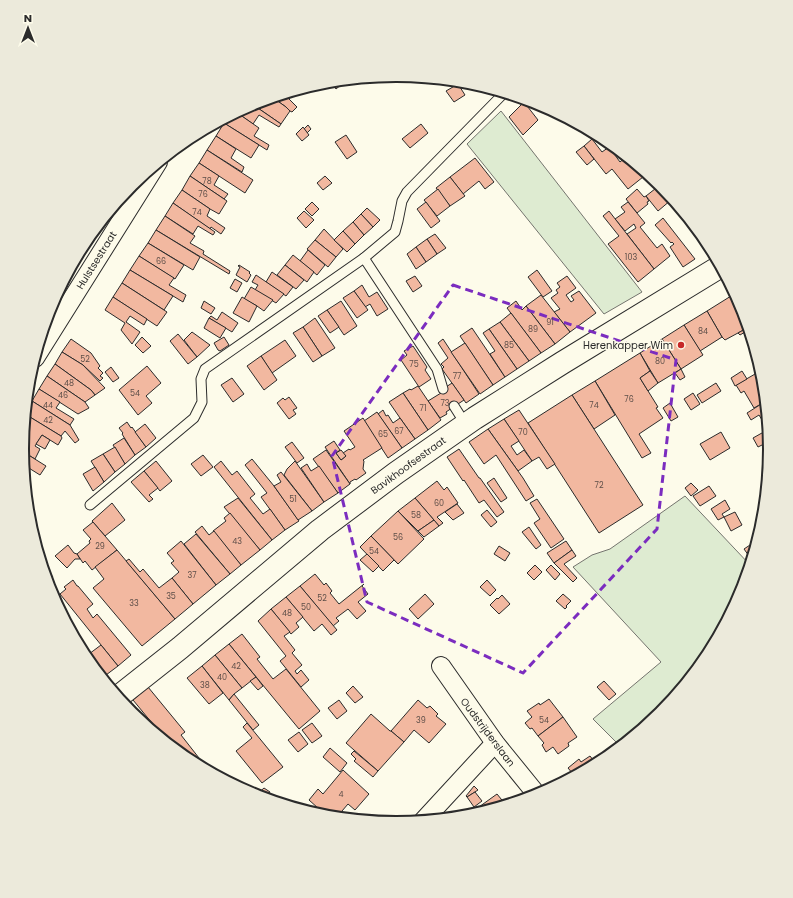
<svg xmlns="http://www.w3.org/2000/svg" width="793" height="898" font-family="Poppins,sans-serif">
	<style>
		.green { fill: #deebd1; stroke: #74746e }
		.building { fill: #f2b8a0; stroke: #2b2b2b }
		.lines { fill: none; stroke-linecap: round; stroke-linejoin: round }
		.service-casing { stroke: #2b2b2b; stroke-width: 11 }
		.minor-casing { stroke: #2b2b2b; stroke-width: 20 }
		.tertiary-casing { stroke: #2b2b2b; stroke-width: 24 }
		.service { stroke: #fdfbea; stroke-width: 9 }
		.minor { stroke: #fdfbea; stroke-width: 18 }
		.tertiary { stroke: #fdfbea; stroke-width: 22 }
		.marked { fill: none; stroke: #7b2cbf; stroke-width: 3; stroke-dasharray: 8 5; stroke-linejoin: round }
		.poi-dot { fill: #c62828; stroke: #fdfbea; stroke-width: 1.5 }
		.labels { text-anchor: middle; stroke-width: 3; stroke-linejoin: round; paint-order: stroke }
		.number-label { font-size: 8px; fill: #5d4e48 }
		.street-label { font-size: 10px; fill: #2b2b2b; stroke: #fdfbea }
		.poi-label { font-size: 10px; fill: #2b2b2b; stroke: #fdfbea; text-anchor: end }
		.rim { fill: none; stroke: #2b2b2b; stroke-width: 2 }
	</style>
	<rect width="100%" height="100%" fill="#fdfbea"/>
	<g class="green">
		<path d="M501 111 642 292 604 314 467 144Z"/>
		<path d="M685 496 751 566 742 593 708 657 661 714 621 747 593 719 661 662 573 567 592 555 610 549Z"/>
	</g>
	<g class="building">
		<path d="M348 79 336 89 330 81Z"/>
		<path d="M464 81 470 82 477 84 472 89Z"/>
		<path d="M458 84 465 95 454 102 446 91Z"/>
		<path d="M292 91 293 92 289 99 297 107 292 112 290 111 286 107 272 97Z"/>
		<path d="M272 97 286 107 290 111 281 124 252 104Z"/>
		<path d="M524 102 538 120 523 135 509 117Z"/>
		<path d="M252 104 281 124 279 127 259 115 253 124 236 112Z"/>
		<path d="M236 112 259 128 254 136 269 145 267 150 224 123 229 116Z"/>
		<path d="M224 123 259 145 251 158 216 136Z"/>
		<path d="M421 124 428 133 410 148 402 139Z"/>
		<path d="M308 125 311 129 307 133 304 129Z"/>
		<path d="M303 127 309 135 302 141 296 134Z"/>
		<path d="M346 135 357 152 347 159 335 142Z"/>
		<path d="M216 136 236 149 231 158 244 167 242 172 207 150Z"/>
		<path d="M592 139 602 152 609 147 620 162 627 156 648 173 628 189 612 169 606 174 584 146Z"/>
		<path d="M584 146 594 159 587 165 576 152Z"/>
		<path d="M207 150 253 180 245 193 199 163Z"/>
		<path d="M475 158 494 182 485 189 479 181 463 194 450 177Z"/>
		<path d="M199 163 219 176 214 185 228 194 224 199 190 176Z"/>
		<path d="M190 176 227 201 219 214 210 209 182 190Z"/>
		<path d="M325 176 332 183 323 190 317 183Z"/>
		<path d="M450 177 465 196 450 206 436 188Z"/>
		<path d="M660 185 671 200 658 211 646 196Z"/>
		<path d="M438 189 450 206 437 216 424 200Z"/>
		<path d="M637 189 644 197 646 196 649 201 647 202 648 204 637 213 626 199Z"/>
		<path d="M182 190 210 209 207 216 225 228 221 234 211 227 210 229 173 203Z"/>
		<path d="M312 202 319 209 312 216 305 209Z"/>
		<path d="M426 202 440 221 431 228 417 209Z"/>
		<path d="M628 202 645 223 640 227 657 248 662 244 670 256 654 269 627 234 636 228 634 224 625 231 615 219 625 212 621 207Z"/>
		<path d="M173 203 215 232 213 235 198 226 193 234 165 216Z"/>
		<path d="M112 208 104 222 102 220Z"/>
		<path d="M367 208 380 220 373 227 361 214Z"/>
		<path d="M304 211 314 220 306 228 297 218Z"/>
		<path d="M609 211 654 269 638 282 608 244 619 236 603 216Z"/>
		<path d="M361 214 373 227 364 235 353 222Z"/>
		<path d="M165 216 195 236 190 243 204 251 203 254 230 271 229 274 156 230Z"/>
		<path d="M663 218 695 259 683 267 670 247 674 244 672 242 671 243 655 225Z"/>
		<path d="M102 220 104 222 96 235 92 233Z"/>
		<path d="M353 222 364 235 355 244 343 231Z"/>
		<path d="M324 229 343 249 336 257 315 240Z"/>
		<path d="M156 230 200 257 193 270 148 243Z"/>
		<path d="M343 231 355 244 347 252 334 240Z"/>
		<path d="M435 234 446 248 437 254 427 239Z"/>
		<path d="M427 239 437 254 426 262 416 247Z"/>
		<path d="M315 240 336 257 328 267 307 249Z"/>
		<path d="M148 243 184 265 175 279 139 256Z"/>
		<path d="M416 247 426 262 416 269 407 254Z"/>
		<path d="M308 250 325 265 317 275 300 261Z"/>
		<path d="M293 255 314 272 307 282 285 265Z"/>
		<path d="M77 256 81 258 70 274 68 273Z"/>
		<path d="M139 256 174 278 169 285 186 295 183 302 130 270Z"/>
		<path d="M239 265 250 272 249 273 251 275 247 282 236 275 240 267 238 266Z"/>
		<path d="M285 265 304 280 296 289 277 275Z"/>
		<path d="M130 270 173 296 164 310 122 283Z"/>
		<path d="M537 270 552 291 543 297 528 277Z"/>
		<path d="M272 272 293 287 286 296 266 282Z"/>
		<path d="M68 273 70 274 59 292 58 291Z"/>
		<path d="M256 275 284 294 276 303 255 290 258 285 252 282Z"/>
		<path d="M415 276 422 286 413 292 406 281Z"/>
		<path d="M567 276 576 288 566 295 571 302 574 300 571 296 579 291 596 313 570 332 554 312 560 309 551 298 558 293 556 290 560 287 557 283Z"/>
		<path d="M235 279 242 283 237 292 230 288Z"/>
		<path d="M122 283 167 312 157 326 113 297Z"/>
		<path d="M362 285 369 297 377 292 388 309 377 316 370 304 365 307 354 291Z"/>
		<path d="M251 287 273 300 264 311 257 306 244 299Z"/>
		<path d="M354 291 368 310 357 318 343 298Z"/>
		<path d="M541 295 570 332 555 344 526 306Z"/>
		<path d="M731 296 738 306 739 305 745 314 749 327 725 340 722 337 707 311Z"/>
		<path d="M113 297 147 319 144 325 130 316 126 322 140 332 132 344 121 330 125 323 105 310Z"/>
		<path d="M242 297 257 306 249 322 233 313Z"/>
		<path d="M204 301 215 308 211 314 201 308Z"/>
		<path d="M341 301 357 326 344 335 327 310Z"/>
		<path d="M516 301 522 310 526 306 555 344 541 353 507 308Z"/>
		<path d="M327 310 339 327 330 333 318 316Z"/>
		<path d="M707 311 722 337 700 351 684 325Z"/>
		<path d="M222 312 238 323 232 332 209 318 211 316 217 320Z"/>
		<path d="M511 313 541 353 529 361 500 322Z"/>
		<path d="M209 318 226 328 220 338 204 328Z"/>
		<path d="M315 318 335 348 322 356 303 327Z"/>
		<path d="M500 322 529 361 517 369 489 329Z"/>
		<path d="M684 325 703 355 681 369 662 339Z"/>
		<path d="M303 327 322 356 313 362 293 333Z"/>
		<path d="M749 327 750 329 740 335 738 333Z"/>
		<path d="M472 328 505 377 493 385 460 336Z"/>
		<path d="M489 329 517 369 505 377 490 354 495 351 483 333Z"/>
		<path d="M192 332 210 345 197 357 184 340Z"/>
		<path d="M178 334 197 357 188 364 170 341Z"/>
		<path d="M142 337 151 346 143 353 135 345Z"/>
		<path d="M224 337 229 345 220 351 218 350 214 343Z"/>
		<path d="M71 339 91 353 100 366 98 368 103 373 100 376 103 378 100 381 83 365 62 352Z"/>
		<path d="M443 339 479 394 466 403 442 369 444 367 441 364 448 358 438 343Z"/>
		<path d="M662 339 681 369 658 383 640 353Z"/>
		<path d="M285 340 296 356 272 373 261 356Z"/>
		<path d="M465 343 493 385 480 394 451 352Z"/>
		<path d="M413 346 427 367 425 370 431 379 419 387 401 360 407 355 404 351Z"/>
		<path d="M62 352 83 365 105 388 95 395 91 390 55 364Z"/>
		<path d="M640 353 650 371 640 378 658 407 656 408 663 418 639 434 651 453 642 458 595 381Z"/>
		<path d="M261 356 277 380 264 390 247 366Z"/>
		<path d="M55 364 91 390 95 395 85 402 47 376Z"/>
		<path d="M147 366 161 383 146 396 152 403 138 415 119 390Z"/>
		<path d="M111 367 119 378 113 382 105 372Z"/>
		<path d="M681 369 685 377 680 380 675 373Z"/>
		<path d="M762 370 764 376 766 401 754 408 744 391 741 393 736 385Z"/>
		<path d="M650 371 658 383 648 391 640 378Z"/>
		<path d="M742 371 747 379 735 386 731 378Z"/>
		<path d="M47 376 85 402 89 408 78 414 39 389Z"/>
		<path d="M232 378 244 394 233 402 221 385Z"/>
		<path d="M595 381 615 415 594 429 572 395Z"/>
		<path d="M452 383 464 400 446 412 447 414 440 418 428 401 441 393 440 391Z"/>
		<path d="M716 383 721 391 702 403 697 395Z"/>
		<path d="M418 386 441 420 428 430 403 393 410 389 411 390Z"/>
		<path d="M39 389 60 402 56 408 74 419 70 425 32 401Z"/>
		<path d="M403 393 428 430 415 439 400 418 389 402Z"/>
		<path d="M693 393 700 404 691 410 684 399Z"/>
		<path d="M572 395 643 505 599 533 528 423Z"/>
		<path d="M289 397 297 408 293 410 296 414 289 419 277 403 283 398 285 400Z"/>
		<path d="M32 401 70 425 79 440 75 443 65 431 61 436 25 414 26 409Z"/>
		<path d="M766 401 769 429 768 430 759 415 751 420 747 413Z"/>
		<path d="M670 403 678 417 671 421 663 408Z"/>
		<path d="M383 410 386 416 388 415 393 423 400 418 415 439 402 448 378 414Z"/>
		<path d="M519 410 555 464 547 469 539 457 532 461 504 419Z"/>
		<path d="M377 412 402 448 388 458 364 421Z"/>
		<path d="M25 414 61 436 62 438 58 445 42 435 35 446 40 449 35 459 22 451Z"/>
		<path d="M363 418 382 448 363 460 364 461 363 469 366 473 356 480 355 479 350 482V484L325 447 334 441 340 450 336 453 341 460 346 456 343 453 349 449 350 450 355 447 344 431Z"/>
		<path d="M504 419 519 441 511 446 517 455 524 450 532 461 518 471 488 429Z"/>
		<path d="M127 422 131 428 132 427 146 447 135 455 122 434 123 433 119 428Z"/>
		<path d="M145 424 156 438 146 447 135 432Z"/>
		<path d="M488 429 523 478 534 496 526 501 496 455 484 464 469 442Z"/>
		<path d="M769 429 771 448 768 450 764 444 758 447 753 438Z"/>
		<path d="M721 432 730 448 710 460 700 444Z"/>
		<path d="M42 435 50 440 45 449 36 444Z"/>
		<path d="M124 438 135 455 125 464 113 445Z"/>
		<path d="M292 442 304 458 297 463 285 447Z"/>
		<path d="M115 447 125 464 115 472 103 454Z"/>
		<path d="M459 449 479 478H480L504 512 497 517 484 500 479 503 464 480 463 481 447 457Z"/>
		<path d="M326 450 350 484 338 493 313 459Z"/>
		<path d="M341 450 346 456 341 460 336 453Z"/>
		<path d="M22 451 46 466 40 475 24 465Z"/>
		<path d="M103 454 115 472 104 482 91 461Z"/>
		<path d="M203 455 213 467 201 476 191 464Z"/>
		<path d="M252 459 274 486 299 521 285 530 261 497 267 493 245 465Z"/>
		<path d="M156 461 172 481 160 491 144 471Z"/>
		<path d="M221 461 232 475 237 471 255 494 250 498 263 514 270 509 285 530 272 540 214 467Z"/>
		<path d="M295 461 324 502 312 511 284 475 287 469Z"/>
		<path d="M307 464 311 471 319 466 338 493 324 502 301 468Z"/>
		<path d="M95 467 104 482 93 491 83 474Z"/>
		<path d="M144 471 158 488 149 495 153 499 149 502 131 482Z"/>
		<path d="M281 472 312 511 298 520 274 486 281 482 277 475Z"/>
		<path d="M494 478 507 498 501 502 487 483Z"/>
		<path d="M437 481 444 490 447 487 458 503 437 517 443 523 439 526 415 498Z"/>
		<path d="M691 483 698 490 691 496 685 488Z"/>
		<path d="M709 486 716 496 700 506 693 496Z"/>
		<path d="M238 498 272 540 260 550 224 507Z"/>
		<path d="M415 498 434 520 418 531 398 511Z"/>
		<path d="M537 499 564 539 551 548 534 523 540 519 530 503Z"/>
		<path d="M725 500 730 509 722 514 724 517 718 520 711 509Z"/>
		<path d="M112 503 125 520 105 536 92 521Z"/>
		<path d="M457 504 464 513 453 520 445 512Z"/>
		<path d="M487 510 497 522 491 527 481 515Z"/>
		<path d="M28 511 34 518 29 522Z"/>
		<path d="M398 511 424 539 398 564 371 536Z"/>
		<path d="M735 512 742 525 731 531 724 517Z"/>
		<path d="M230 513 260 550 241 565 213 531 226 521 224 518Z"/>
		<path d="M434 520 439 526 424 537 418 531Z"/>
		<path d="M93 522 117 550 92 570 85 561 83 563 77 554 90 543 89 541 91 539 83 530Z"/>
		<path d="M202 526 209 535 214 531 241 565 230 574 195 532Z"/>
		<path d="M529 527 541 545 536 549 522 532Z"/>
		<path d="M196 534 230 574 216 585 184 544Z"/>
		<path d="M371 536 398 564 394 560 383 571 360 547Z"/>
		<path d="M181 541 216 585 193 604 172 578 179 572 171 563 174 561 167 553Z"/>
		<path d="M566 541 572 550 554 563 547 553Z"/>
		<path d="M68 545 74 553 77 554 80 559H75L67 568 55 556Z"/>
		<path d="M750 545 754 552 749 556 744 549Z"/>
		<path d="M499 546 510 553 505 561 494 554Z"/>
		<path d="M117 550 175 619 142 646 93 588 104 579 95 567Z"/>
		<path d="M572 550 576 556 564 564 577 578 573 582 554 563Z"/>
		<path d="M367 554 379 566 373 572 360 560Z"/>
		<path d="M129 559 140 572 143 569 159 588 172 578 193 604 175 619 126 561Z"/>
		<path d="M535 565 542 572 534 580 527 573Z"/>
		<path d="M551 565 560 574 555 580 546 570Z"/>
		<path d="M46 569 53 577 47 582 44 571Z"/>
		<path d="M315 574 324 585 326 583 332 591 330 593 339 604 364 584 362 586 368 594 358 602 366 611 357 619 348 609 336 618 339 621 333 626 300 586Z"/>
		<path d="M73 580 77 586H78L93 604 87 609 93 618 97 614 131 655 118 666 60 594 66 589 64 587Z"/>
		<path d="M487 580 496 590 490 596 480 587Z"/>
		<path d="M300 586 337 630 331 635 322 624 314 631 286 597Z"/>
		<path d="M425 594 434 604 418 619 409 609Z"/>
		<path d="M563 594 571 601 566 606 567 607 565 609 556 601Z"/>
		<path d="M502 595 510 604 499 614 490 605 497 598 498 599Z"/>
		<path d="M286 597 303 617 296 623 299 627 291 634 271 609Z"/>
		<path d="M271 609 290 632 284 636 295 650 292 653 302 665 295 671 297 674 301 670 309 680 301 687 280 661 286 656 258 621Z"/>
		<path d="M242 634 260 657 257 659 273 679 286 669 320 711 299 729 229 644Z"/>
		<path d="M229 644 256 677 242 688 215 655Z"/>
		<path d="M101 645 118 666 102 678 85 657Z"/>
		<path d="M215 655 242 688 234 694 229 700 202 666Z"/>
		<path d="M202 666 223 693 209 704 187 678Z"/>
		<path d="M256 677 263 686 258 690 250 681Z"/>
		<path d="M604 681 616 694 609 700 597 687Z"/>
		<path d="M353 686 363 697 355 703 346 693Z"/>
		<path d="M148 687 185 732 181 735 210 772 188 760 171 746 133 700Z"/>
		<path d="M234 694 259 725 253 730 229 700Z"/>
		<path d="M549 699 563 717 538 736 532 728 530 729 525 723 532 717 527 711 539 703 540 705Z"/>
		<path d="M339 700 347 711 337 719 328 708Z"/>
		<path d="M418 700 427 708 430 706 438 714 436 716 446 724 429 743 414 730 404 742 391 731Z"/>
		<path d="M130 701 148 723 146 725 132 714 125 705Z"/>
		<path d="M371 714 390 731H391L404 742 378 771 346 743Z"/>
		<path d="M563 717 577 737 568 743 569 746 558 754 553 747 546 752 542 745 544 743 538 736Z"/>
		<path d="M247 723 283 767 262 783 236 751 252 738 243 727Z"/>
		<path d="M312 723 322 736 312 743 302 730Z"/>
		<path d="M299 732 308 744 298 752 288 740Z"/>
		<path d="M330 748 347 763 340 772 323 757Z"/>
		<path d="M354 751 378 771 373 777 354 761 356 759 351 754Z"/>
		<path d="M590 756 597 765 567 781 566 780 573 774 568 768 579 759 581 762Z"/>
		<path d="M343 770 369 794 355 810 348 804 336 818 328 817 309 800 318 789 323 794Z"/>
		<path d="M474 786 478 790 467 797 466 796Z"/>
		<path d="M264 788 270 792 265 799 256 795Z"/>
		<path d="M475 792 482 801 474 807 467 797Z"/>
		<path d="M497 794 506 805 469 816 465 817Z"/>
	</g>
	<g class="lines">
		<defs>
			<g id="service">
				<path d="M364 258 395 232 398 221 402 201 407 192 505 92"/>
				<path d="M454 406 466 425"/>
				<path d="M90 505 194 418 202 402 201 379 205 369 364 258 437 369 443 389"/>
			</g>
			<g id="minor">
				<path d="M35 358 158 162"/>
				<path d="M441 666 495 743 538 796"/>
				<path d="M423 821 495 743"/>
			</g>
			<path id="tertiary" d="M118 697 180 648 320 530 396 473 475 418 562 363 721 266"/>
		</defs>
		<use href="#service" class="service-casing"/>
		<use href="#minor" class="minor-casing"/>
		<use href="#tertiary" class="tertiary-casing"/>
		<use href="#service" class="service"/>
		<use href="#minor" class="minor"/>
		<use href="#tertiary" class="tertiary"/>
	</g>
	<path class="marked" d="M453 285 676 360 657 529 523 673 367 602 332 456Z"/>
	<circle class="poi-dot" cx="681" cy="345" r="4"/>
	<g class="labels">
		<g class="number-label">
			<text x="207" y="184">78</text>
			<text x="203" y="197">76</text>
			<text x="197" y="215">74</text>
			<text x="631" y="260">103</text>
			<text x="161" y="264">66</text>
			<text x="550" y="325">91</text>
			<text x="533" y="332">89</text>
			<text x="703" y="334">84</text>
			<text x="509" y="348">85</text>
			<text x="85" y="362">52</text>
			<text x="660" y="364">80</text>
			<text x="414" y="367">75</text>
			<text x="457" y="379">77</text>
			<text x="69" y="386">48</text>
			<text x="135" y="396">54</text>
			<text x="63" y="398">46</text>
			<text x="629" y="402">76</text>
			<text x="445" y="406">73</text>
			<text x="48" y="408">44</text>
			<text x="594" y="408">74</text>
			<text x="423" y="411">71</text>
			<text x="48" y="423">42</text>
			<text x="399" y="434">67</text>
			<text x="523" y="435">70</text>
			<text x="383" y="437">65</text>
			<text x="599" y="488">72</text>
			<text x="293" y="502">51</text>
			<text x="439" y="506">60</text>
			<text x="416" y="518">58</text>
			<text x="398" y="540">56</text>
			<text x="237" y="544">43</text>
			<text x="100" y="549">29</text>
			<text x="374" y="554">54</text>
			<text x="192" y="578">37</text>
			<text x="171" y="599">35</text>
			<text x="322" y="601">52</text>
			<text x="134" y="606">33</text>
			<text x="306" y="610">50</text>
			<text x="287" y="616">48</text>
			<text x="236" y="669">42</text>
			<text x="222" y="680">40</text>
			<text x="205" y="688">38</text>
			<text x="421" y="723">39</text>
			<text x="544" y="723">54</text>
			<text x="341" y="797">4</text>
		</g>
		<g class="street-label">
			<text transform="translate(96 260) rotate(-58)" y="4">Hulstsestraat</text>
			<text transform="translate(408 465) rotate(-36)" y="4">Bavikhoofsestraat</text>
			<text transform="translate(488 732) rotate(53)" y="4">Oudstrijderslaan</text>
		</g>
		<g class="poi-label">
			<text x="673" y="349">Herenkapper Wim</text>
		</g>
	</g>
	<path d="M0 0H793V898H0ZM29 449a367 367 0 1 1 734 0a367 367 0 1 1-734 0Z" fill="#eceadb" fill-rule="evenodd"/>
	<path class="rim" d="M29 449a367 367 0 1 1 734 0a367 367 0 1 1-734 0Z"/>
	<g transform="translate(28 28)" stroke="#fdfbea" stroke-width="3" paint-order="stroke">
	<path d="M0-3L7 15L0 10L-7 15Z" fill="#2b2b2b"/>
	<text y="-6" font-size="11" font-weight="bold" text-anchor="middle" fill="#2b2b2b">N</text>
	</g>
</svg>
